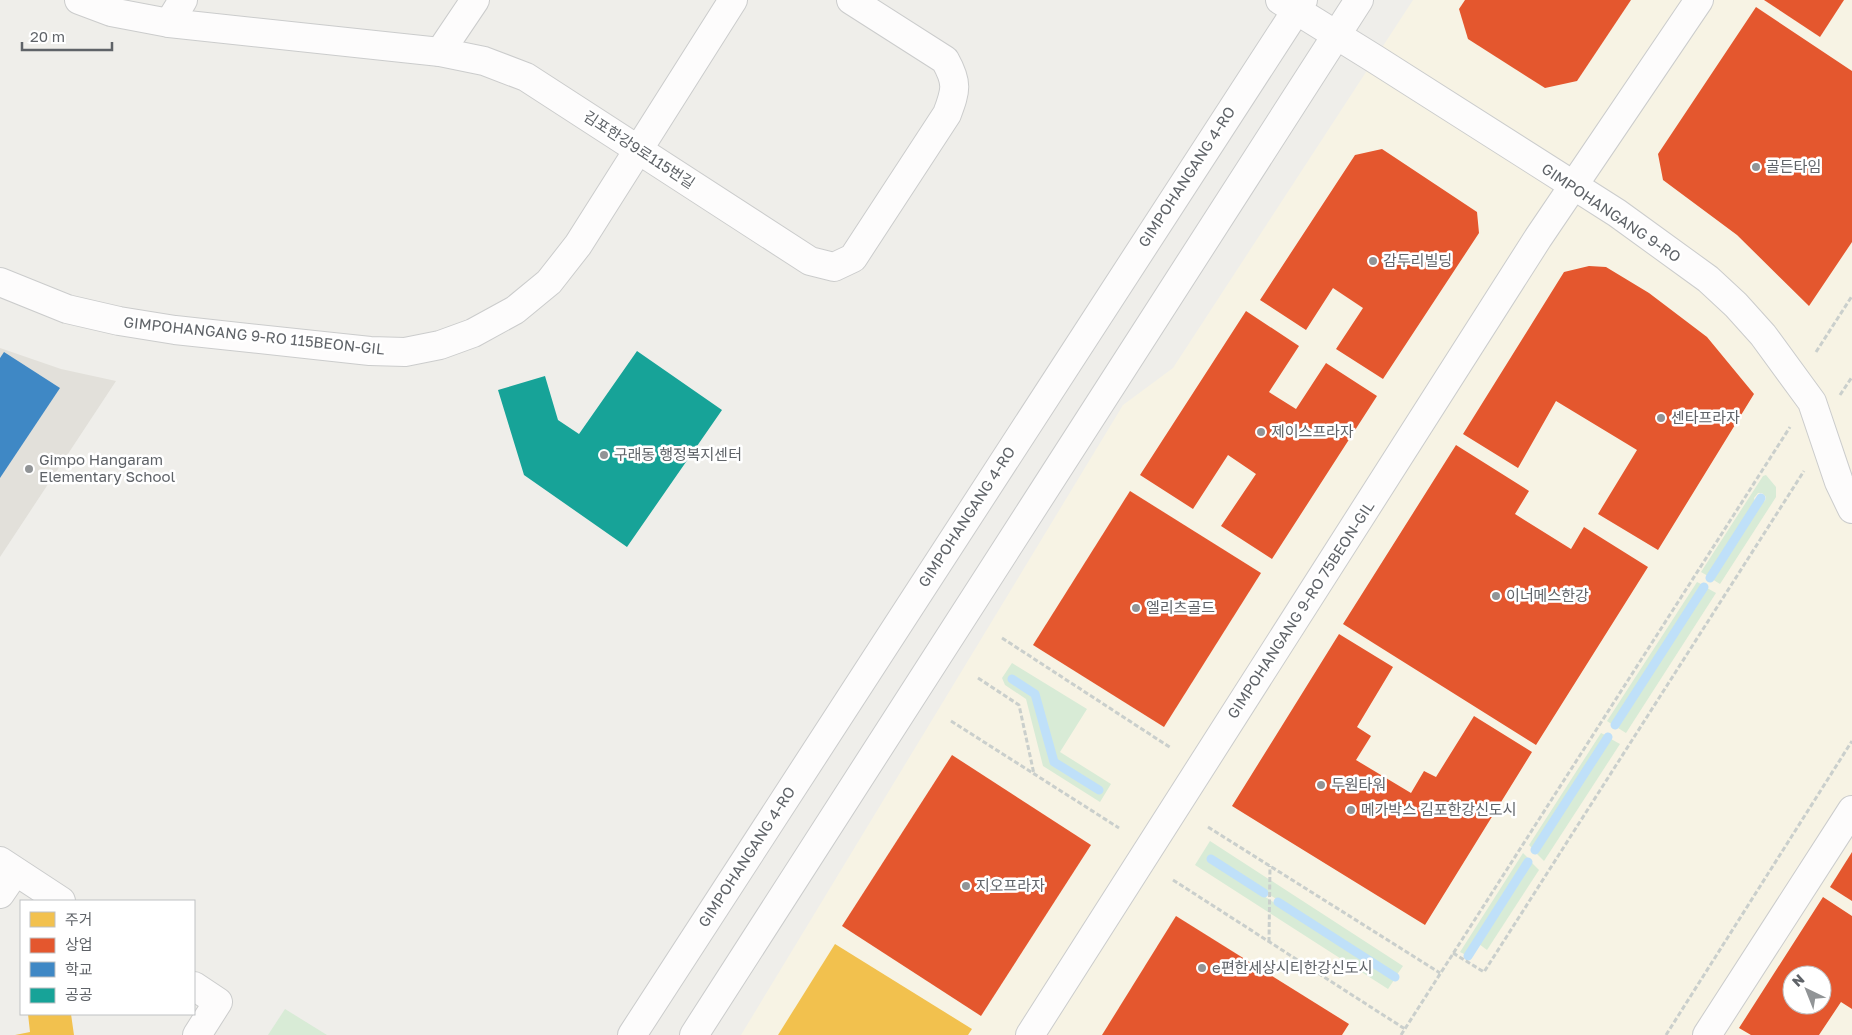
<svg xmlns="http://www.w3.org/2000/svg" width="1852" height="1035" font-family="'Golos Text','Noto Sans KR',sans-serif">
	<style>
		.commercial { fill: #f7f3e4; fill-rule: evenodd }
		.education { fill: #e2e0da }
		.green { fill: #d8ebd6; fill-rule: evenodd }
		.homes { fill: #f2c14e }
		.shops { fill: #e4572e; fill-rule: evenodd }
		.schools { fill: #3f88c5 }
		.public { fill: #17a398 }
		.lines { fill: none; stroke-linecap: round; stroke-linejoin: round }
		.stream { stroke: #bfe0f9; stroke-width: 9 }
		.minor-casing { stroke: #cbcccc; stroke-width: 30 }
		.tertiary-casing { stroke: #cbcccc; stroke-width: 30 }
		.path { stroke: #cacfcc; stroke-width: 3; stroke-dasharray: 5 2.5; stroke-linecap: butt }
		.minor { stroke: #fdfcfc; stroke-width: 28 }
		.tertiary { stroke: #fdfcfc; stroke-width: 28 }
		.poi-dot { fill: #919496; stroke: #fff; stroke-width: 2 }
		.labels { text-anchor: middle; stroke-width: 5; stroke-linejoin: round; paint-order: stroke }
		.street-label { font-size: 15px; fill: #5f6368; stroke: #fff }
		.poi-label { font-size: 15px; fill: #5f6368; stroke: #fff; text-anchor: start }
	</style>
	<rect width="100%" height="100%" fill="#efeeea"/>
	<path class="commercial" d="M1413 0H1852V1035H741L1123 405 1173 368ZM1792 975H1822V1005H1792Z"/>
	<path class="education" d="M0 348 61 369 116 381 0 557Z"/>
	<g class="green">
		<path d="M1766 475 1776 487V497L1720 584 1712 579 1759 504 1765 501 1766 497 1762 493H1758L1754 498 1755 502 1708 576 1701 572 1763 476Z"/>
		<path d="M1697 582 1703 585 1613 725 1607 721Z"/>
		<path d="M1707 588 1716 593 1626 733 1618 728Z"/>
		<path d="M1012 663 1087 709 1060 752 1111 784 1100 802 1043 766 1026 699 1005 685 1002 678ZM1012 677 1036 693 1056 762 1100 790 1099 792 1054 763 1034 694 1011 679Z"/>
		<path d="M1601 733 1607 736 1534 850 1529 845Z"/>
		<path d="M1611 739 1620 744 1544 861 1537 854Z"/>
		<path d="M1210 841 1403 966 1396 976 1211 857 1208 860 1394 980 1388 989 1195 865Z"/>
		<path d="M1523 853 1528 858 1466 955 1460 952Z"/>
		<path d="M1531 862 1539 870 1487 950 1479 944Z"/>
		<path d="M285 1009 327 1035H268Z"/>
	</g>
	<g class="homes">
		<path d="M1131 512 1168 535 1155 556 1190 579 1212 544 1234 558 1139 709 1116 695 1124 682 1052 637Z"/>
		<path d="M835 944 972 1029 968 1035H778Z"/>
		<path d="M28 1014H71L74 1035H15L30 1032Z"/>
	</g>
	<g class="shops">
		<path d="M1465 0H1631L1577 81 1545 88 1468 39 1459 9Z"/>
		<path d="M1764 0H1844L1820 37Z"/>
		<path d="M1756 7 1852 71V242L1809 306 1737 235 1663 180 1658 154Z"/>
		<path d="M1382 149 1477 212 1479 233 1383 379 1336 349 1363 308 1333 288 1306 330 1260 300 1355 155Z"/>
		<path d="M1589 266 1606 267 1649 293 1707 337 1754 394 1658 550 1598 514 1637 450 1556 401 1518 468 1463 434 1564 272Z"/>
		<path d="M1246 311 1299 346 1269 392 1296 409 1326 363 1377 396 1272 559 1221 526 1256 474 1228 455 1193 509 1140 475Z"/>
		<path d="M1456 445 1529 491 1515 514 1571 549 1584 527 1648 567 1536 745 1343 624Z"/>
		<path d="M1130 491 1261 573 1164 727 1033 645Z"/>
		<path d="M1339 634 1393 667 1357 727 1371 736 1356 760 1411 793 1424 771 1436 777 1474 716 1532 752 1425 925 1232 806Z"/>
		<path d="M952 755 1091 845 981 1016 842 926Z"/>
		<path d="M1852 852V901L1830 887Z"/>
		<path d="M1823 897 1852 916V1009L1841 1002 1819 1035H1751L1739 1028ZM1792 975H1822V1005H1792Z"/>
		<path d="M1176 916 1349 1024 1342 1035H1102Z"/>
	</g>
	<path class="schools" d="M4 352 60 388 0 478V358Z"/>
	<path class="public" d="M637 351 722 410 627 547 524 475 498 390 545 376 558 420 579 434Z"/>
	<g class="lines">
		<g class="stream">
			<path d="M1710 578 1761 498"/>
			<path d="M1012 679 1035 694 1054 762 1099 790"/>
			<path d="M1615 725 1704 587"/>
			<path d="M1535 850 1608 737"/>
			<path d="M1211 859 1264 893"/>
			<path d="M1278 902 1395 977"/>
			<path d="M1468 956 1528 862"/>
		</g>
		<defs>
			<g id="minor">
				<path d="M79 0 111 12 169 23 440 52 484 61 526 77 810 261 834 267 853 258 947 114C956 90 958 83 945 60L851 0"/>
				<path d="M169 23 183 0"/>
				<path d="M440 52 475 0"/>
				<path d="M0 282 67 309 119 321 175 330 370 351 405 352 440 345 473 333 515 310 549 282 578 245 733 0"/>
				<path d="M0 861 61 901"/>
				<path d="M0 894 15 872"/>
				<path d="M194 986 218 1002 197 1035"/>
				<path d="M1030 1035 1538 238 1699 0"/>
				<path d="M1707 1035 1852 810"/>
			</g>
			<g id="tertiary">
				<path d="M1280 0 1375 59 1617 213 1708 279 1736 305 1763 335 1812 402 1839 482 1852 509"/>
				<path d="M632 1035 1303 0"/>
				<path d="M694 1035 1359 0"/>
			</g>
		</defs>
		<use href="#minor" class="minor-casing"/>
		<use href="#tertiary" class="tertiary-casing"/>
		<g class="path">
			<path d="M1816 352 1852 296"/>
			<path d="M1840 395 1852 377"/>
			<path d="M1002 638 1171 748"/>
			<path d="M978 678 1019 705 1034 774"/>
			<path d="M951 721 1119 828"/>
			<path d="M1208 827 1440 973"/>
			<path d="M1173 880 1405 1029"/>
			<path d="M1269 942 1270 866"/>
			<path d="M1453 953 1484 972 1804 471"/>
			<path d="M1401 1035 1790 427"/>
			<path d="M1666 1035 1852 741"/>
		</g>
		<use href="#minor" class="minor"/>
		<use href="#tertiary" class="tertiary"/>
	</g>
	<g class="poi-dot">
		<circle cx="1756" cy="167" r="5"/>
		<circle cx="1373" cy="261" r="5"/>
		<circle cx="1661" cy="418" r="5"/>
		<circle cx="1261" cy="432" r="5"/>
		<circle cx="604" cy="455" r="5"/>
		<circle cx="29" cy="469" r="5"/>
		<circle cx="1496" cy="596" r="5"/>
		<circle cx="1136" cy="608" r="5"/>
		<circle cx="1321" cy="785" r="5"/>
		<circle cx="1351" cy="810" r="5"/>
		<circle cx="966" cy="886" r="5"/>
		<circle cx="1202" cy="968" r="5"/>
	</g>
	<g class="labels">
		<g class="street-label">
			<text transform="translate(639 150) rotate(33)" y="5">김포한강9로115번길</text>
			<text transform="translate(1187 177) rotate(-57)" y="5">GIMPOHANGANG 4-RO</text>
			<text transform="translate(1611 213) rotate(34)" y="5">GIMPOHANGANG 9-RO</text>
			<text transform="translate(254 336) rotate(6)" y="5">GIMPOHANGANG 9-RO 115BEON-GIL</text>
			<text transform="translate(967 517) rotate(-57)" y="5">GIMPOHANGANG 4-RO</text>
			<text transform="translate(1301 610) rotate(-57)" y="5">GIMPOHANGANG 9-RO 75BEON-GIL</text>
			<text transform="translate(747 857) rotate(-57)" y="5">GIMPOHANGANG 4-RO</text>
		</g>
		<g class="poi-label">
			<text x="1766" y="172">골든타임</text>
			<text x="1383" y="266">감두리빌딩</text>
			<text x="1671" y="423">센타프라자</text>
			<text x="1271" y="437">제이스프라자</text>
			<text x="614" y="460">구래동 행정복지센터</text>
			<text x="39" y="465">Gimpo Hangaram<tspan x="39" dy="17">Elementary School</tspan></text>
			<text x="1506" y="601">이너메스한강</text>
			<text x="1146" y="613">엘리츠골드</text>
			<text x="1331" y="790">두원타워</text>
			<text x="1361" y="815">메가박스 김포한강신도시</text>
			<text x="976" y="891">지오프라자</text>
			<text x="1212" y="973">e편한세상시티한강신도시</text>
		</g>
	</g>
	<rect x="20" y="900" width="175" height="115" fill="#ffffff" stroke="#bfc1c3"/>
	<rect x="30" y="912" width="25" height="15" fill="#f2c14e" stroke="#bfc1c3"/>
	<text x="65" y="925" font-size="15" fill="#5f6368">주거</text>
	<rect x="30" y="938" width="25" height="15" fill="#e4572e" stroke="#bfc1c3"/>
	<text x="65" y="950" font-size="15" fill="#5f6368">상업</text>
	<rect x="30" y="962" width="25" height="15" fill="#3f88c5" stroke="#bfc1c3"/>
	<text x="65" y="975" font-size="15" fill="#5f6368">학교</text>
	<rect x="30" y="988" width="25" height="15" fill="#17a398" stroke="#bfc1c3"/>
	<text x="65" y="1000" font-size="15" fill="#5f6368">공공</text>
	<g transform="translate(1807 990) rotate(317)"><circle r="24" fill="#ffffff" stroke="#bfc1c3"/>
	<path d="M0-4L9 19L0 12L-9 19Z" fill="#919496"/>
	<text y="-8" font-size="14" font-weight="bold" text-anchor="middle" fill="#5f6368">N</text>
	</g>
	<path d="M22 42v8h90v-8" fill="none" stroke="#5f6368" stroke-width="2.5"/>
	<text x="30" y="42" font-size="15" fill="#5f6368" stroke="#ffffff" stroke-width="4" paint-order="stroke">20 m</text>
</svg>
